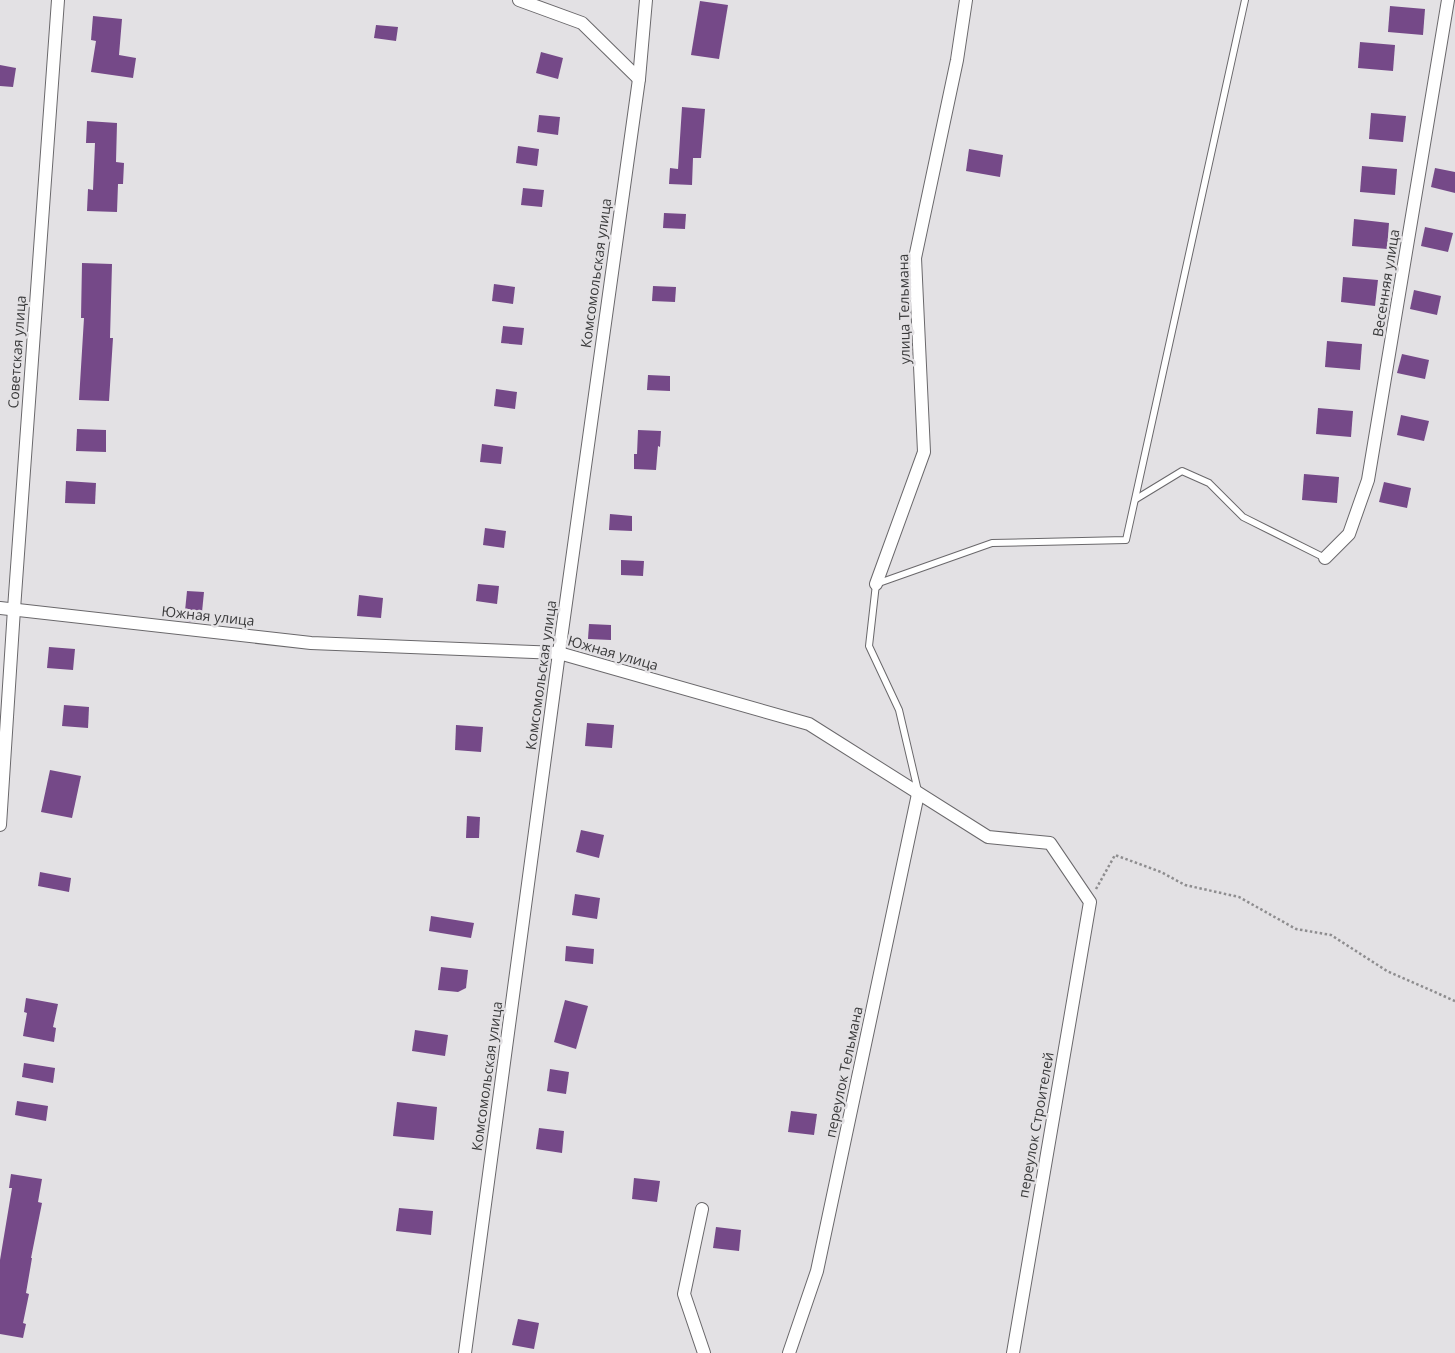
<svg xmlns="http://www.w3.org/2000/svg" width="1455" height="1353" font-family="'Open Sans',sans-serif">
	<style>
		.building { fill: #754988 }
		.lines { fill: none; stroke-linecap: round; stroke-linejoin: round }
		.lane-casing { stroke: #6a686b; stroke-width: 8 }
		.street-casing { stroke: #6a686b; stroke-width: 14 }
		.path { stroke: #8e8d8f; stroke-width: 2.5; stroke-dasharray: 2.5 2.5; stroke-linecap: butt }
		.lane { stroke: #fff; stroke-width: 6 }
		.street { stroke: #fff; stroke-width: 12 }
		.labels { text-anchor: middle; stroke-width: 5; stroke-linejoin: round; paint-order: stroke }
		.street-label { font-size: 14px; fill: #39393a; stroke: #e3e1e4 }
	</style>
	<rect width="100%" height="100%" fill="#e3e1e4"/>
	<g class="building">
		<path d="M700 1 728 5 719 59 691 55Z"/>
		<path d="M1390 6 1425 9 1423 35 1388 32Z"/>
		<path d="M93 16 122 19 119 55 136 58 133 78 91 72 96 41 91 40Z"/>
		<path d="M376 25 398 27 396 41 374 38Z"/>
		<path d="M1360 42 1395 45 1393 71 1358 68Z"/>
		<path d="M541 52 563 58 558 79 536 73Z"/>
		<path d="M0 65 16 68 13 87 0 86Z"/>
		<path d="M682 107 705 109 701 158H693L692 185 669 184 670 168 678 169Z"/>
		<path d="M1371 113 1406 116 1403 142 1369 139Z"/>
		<path d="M539 115 560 117 558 135 537 132Z"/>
		<path d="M87 121 117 123 116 162 124 163 123 184H118L117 212 87 211 88 189 93 190 95 143H86Z"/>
		<path d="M518 146 539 149 537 166 516 163Z"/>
		<path d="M969 149 1003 155 1000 177 966 171Z"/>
		<path d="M1362 166 1397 169 1395 195 1360 192Z"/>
		<path d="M1435 168 1455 172V193L1431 187Z"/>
		<path d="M523 188 544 190 542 207 521 205Z"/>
		<path d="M664 213 686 214 685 229 663 228Z"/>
		<path d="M1354 219 1389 223 1387 249 1352 246Z"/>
		<path d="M1425 227 1453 233 1448 252 1421 246Z"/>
		<path d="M82 263 112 264 110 338H113L109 401 79 400 84 318H81Z"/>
		<path d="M1343 277 1378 280 1375 306 1341 302Z"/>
		<path d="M494 284 515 287 513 304 492 301Z"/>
		<path d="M653 286 676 287 675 302 652 301Z"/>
		<path d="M1414 290 1441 296 1437 315 1410 309Z"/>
		<path d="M503 326 524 328 522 345 501 343Z"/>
		<path d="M1327 341 1362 344 1360 370 1325 367Z"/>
		<path d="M1402 354 1429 360 1425 379 1397 373Z"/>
		<path d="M648 375 670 376V391L647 390Z"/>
		<path d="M496 389 517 392 515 409 494 406Z"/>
		<path d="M1318 408 1353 411 1351 437 1316 434Z"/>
		<path d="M1401 415 1429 421 1424 441 1397 435Z"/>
		<path d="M77 429 106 430V452L76 451Z"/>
		<path d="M638 430 661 431 660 447 658 446 656 470 634 469V454H637Z"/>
		<path d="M482 444 503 447 501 464 480 462Z"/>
		<path d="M1304 474 1339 477 1337 503 1302 500Z"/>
		<path d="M66 481 96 483 95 504 65 503Z"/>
		<path d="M1384 482 1411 488 1407 508 1379 502Z"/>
		<path d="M610 514 632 516V531L609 530Z"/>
		<path d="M485 528 506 531 504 548 483 545Z"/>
		<path d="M621 560 644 561 643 576 621 575Z"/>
		<path d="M478 584 499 586 497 604 476 601Z"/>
		<path d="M187 591 204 592 201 622 184 621Z"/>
		<path d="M359 595 383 598 381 618 357 616Z"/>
		<path d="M589 624 611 625V640L588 639Z"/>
		<path d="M49 647 75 649 73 670 47 668Z"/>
		<path d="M64 705 89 707 88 728 62 726Z"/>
		<path d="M587 723 614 725 612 748 585 746Z"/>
		<path d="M456 725 483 727 481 752 455 750Z"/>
		<path d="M50 770 81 776 72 818 41 812Z"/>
		<path d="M467 816 480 817 479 838H466Z"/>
		<path d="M581 830 604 835 599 858 576 852Z"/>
		<path d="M40 872 71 878 69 892 38 886Z"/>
		<path d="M575 894 600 898 597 919 572 915Z"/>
		<path d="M431 916 474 923 471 938 429 931Z"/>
		<path d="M566 946 594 949 593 964 565 961Z"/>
		<path d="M441 967 468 970 466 988 458 992 438 990Z"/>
		<path d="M26 998 58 1004 53 1027 56 1028 54 1042 23 1036 27 1013 24 1012Z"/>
		<path d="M565 1000 588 1006 576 1049 554 1042Z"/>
		<path d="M415 1030 448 1035 445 1056 412 1051Z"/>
		<path d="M24 1063 55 1068 53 1083 22 1077Z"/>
		<path d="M550 1069 569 1072 566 1094 547 1091Z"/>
		<path d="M17 1101 48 1106 46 1121 15 1115Z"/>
		<path d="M397 1102 437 1107 434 1140 393 1136Z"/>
		<path d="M791 1111 817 1114 814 1135 788 1132Z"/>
		<path d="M539 1128 564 1131 562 1153 536 1149Z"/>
		<path d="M11 1174 42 1179 38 1202 42 1203 31 1258H32L26 1293 29 1294 23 1323 26 1324 23 1338 0 1334V1260L12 1188H9Z"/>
		<path d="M634 1178 660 1181 657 1202 632 1199Z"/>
		<path d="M399 1208 433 1211 431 1235 396 1231Z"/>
		<path d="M716 1227 741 1230 739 1251 713 1248Z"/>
		<path d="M518 1319 539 1323 534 1349 512 1345Z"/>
	</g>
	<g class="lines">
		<defs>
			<g id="lane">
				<path d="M1136 499 1182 471 1209 483 1243 517 1325 558"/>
				<path d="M918 791 899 710 869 646 876 584 992 543 1126 540 1245 0"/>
			</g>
			<g id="street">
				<path d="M519 0 582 23 639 79"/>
				<path d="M1325 558 1349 534 1368 480 1448 0"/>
				<path d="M876 584 924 452 915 258 957 60 966 0"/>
				<path d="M0 608 311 643 559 653 809 724 988 837 1050 843 1090 902 1013 1353"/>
				<path d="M0 825 14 609 58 0"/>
				<path d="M702 1209 684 1294 704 1353"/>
				<path d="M465 1353 559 653 639 79 646 0"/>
				<path d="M789 1353 817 1271 918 794"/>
			</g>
		</defs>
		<use href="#lane" class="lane-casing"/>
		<use href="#street" class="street-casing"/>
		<path class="path" d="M1096 889 1115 855 1161 872 1185 885 1239 897 1296 929 1331 935 1387 971 1455 1001"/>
		<use href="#lane" class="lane"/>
		<use href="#street" class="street"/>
	</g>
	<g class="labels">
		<g class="street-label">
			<text transform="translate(596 273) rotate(-82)" y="5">Комсомольская улица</text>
			<text transform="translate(1386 283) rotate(-81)" y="5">Весенняя улица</text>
			<text transform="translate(904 309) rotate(-91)" y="5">улица Тельмана</text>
			<text transform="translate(17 352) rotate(-86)" y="5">Советская улица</text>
			<text transform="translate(208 616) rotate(6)" y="5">Южная улица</text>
			<text transform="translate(613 653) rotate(16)" y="5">Южная улица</text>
			<text transform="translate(541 675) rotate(-82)" y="5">Комсомольская улица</text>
			<text transform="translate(844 1072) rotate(-78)" y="5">переулок Тельмана</text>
			<text transform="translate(487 1076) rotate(-82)" y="5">Комсомольская улица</text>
			<text transform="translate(1036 1125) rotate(-80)" y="5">переулок Строителей</text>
		</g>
	</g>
</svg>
